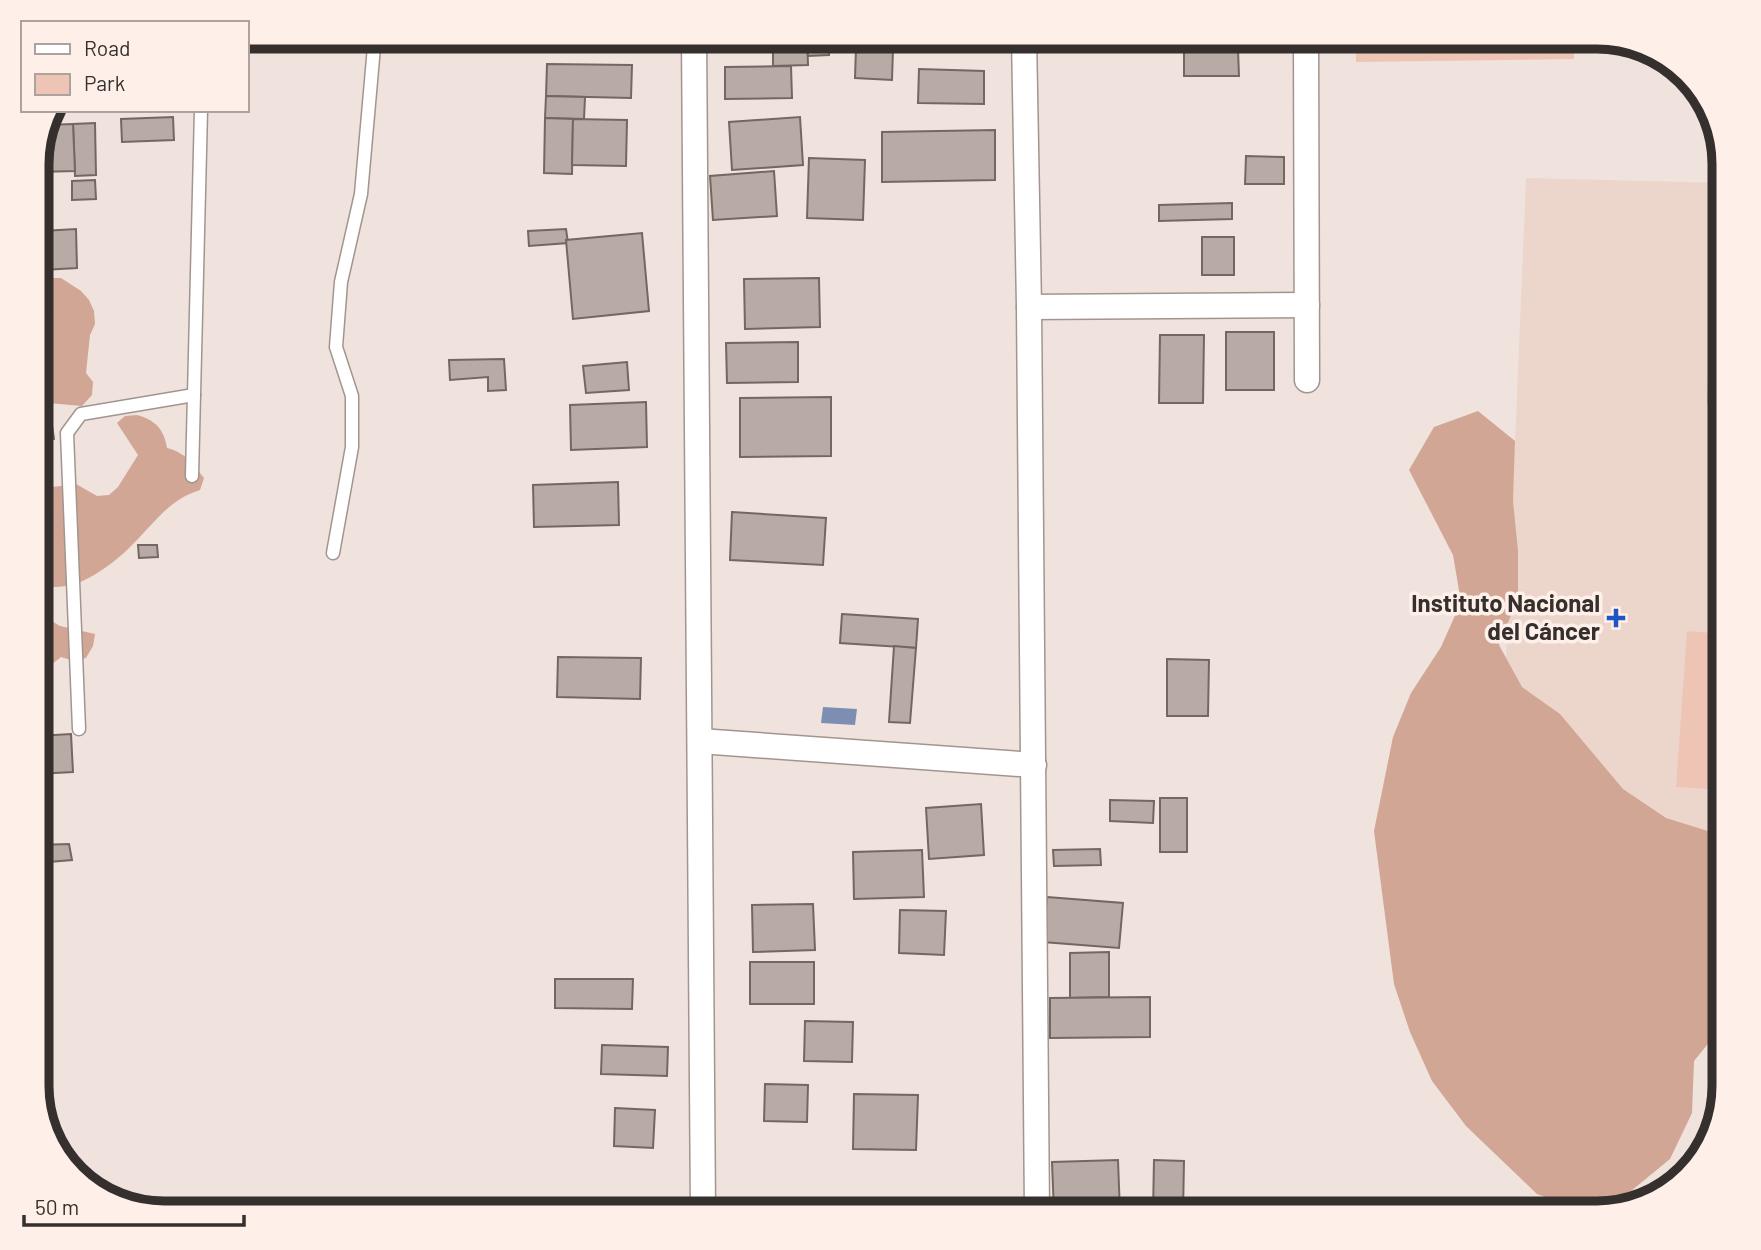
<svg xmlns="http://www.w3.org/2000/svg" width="1761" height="1250" font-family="Barlow,sans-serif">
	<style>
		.built { fill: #ecd6cc }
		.green { fill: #eec5b4 }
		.forest { fill: #d1a694 }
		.water { fill: #7c8fb2 }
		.building { fill: #b8aaa4; stroke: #746762; stroke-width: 2 }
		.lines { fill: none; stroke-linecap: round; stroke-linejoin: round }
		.service-casing { stroke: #a2958f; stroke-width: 15 }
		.minor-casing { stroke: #a2958f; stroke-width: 27 }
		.service { stroke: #fff; stroke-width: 12 }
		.minor { stroke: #fff; stroke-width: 24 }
		.poi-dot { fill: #1e55c1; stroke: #feefe9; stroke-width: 2.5 }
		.labels { text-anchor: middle; stroke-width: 7; stroke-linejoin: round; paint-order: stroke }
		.poi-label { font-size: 24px; font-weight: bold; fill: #352f2d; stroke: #feefe9; text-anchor: end }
		.rim { fill: none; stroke: #352f2d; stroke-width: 9 }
	</style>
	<rect width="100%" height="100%" fill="#f0e2dc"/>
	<path class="built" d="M1526 178 1724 183V881L1502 756Z"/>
	<g class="green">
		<path d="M1356 37H1574V59L1356 62Z"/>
		<path d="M1687 631 1724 634V790L1676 787Z"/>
	</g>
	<g class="forest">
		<path d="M49 278H61L81 291 89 300 94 311 95 324 90 335 86 373 93 382 92 395 82 406 37 402V289Z"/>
		<path d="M1478 411 1515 441 1513 501 1518 551V598L1499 645 1522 687 1560 714 1623 789 1666 818 1724 836V1024L1694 1061 1692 1113 1670 1159 1631 1191 1582 1210 1537 1194 1466 1126 1432 1081 1410 1032 1394 984 1374 831 1393 737 1411 693 1441 647 1461 602 1453 555 1409 470 1434 427Z"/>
		<path d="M137 415C155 420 164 429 167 448 186 453 192 463 204 478L200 490C170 499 154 523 133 544 119 559 95 577 75 584 63 588 49 587 37 587V489L76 484 97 496 109 495 118 487 138 455 117 423 125 416Z"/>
		<path d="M37 599 50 620 60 626 95 634 93 646 86 658 74 661 61 657 51 665 37 694Z"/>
	</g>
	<path class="water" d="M823 707 857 709 855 725 821 723Z"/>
	<g class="building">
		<path d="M773 37H807L808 65 773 66Z"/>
		<path d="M807 37H829V55L808 56Z"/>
		<path d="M856 48 893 49 892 80 855 78Z"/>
		<path d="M1184 50H1238L1239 76H1184Z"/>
		<path d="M547 64 632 65 631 98 546 96Z"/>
		<path d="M791 66 792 98 725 99V67Z"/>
		<path d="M919 69 984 71V104L918 103Z"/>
		<path d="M546 96 585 97 584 119 545 118Z"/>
		<path d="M173 117 174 140 122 142 121 119Z"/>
		<path d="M800 117 803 165 732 170 729 122Z"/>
		<path d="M545 118 573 119 572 174 544 173Z"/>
		<path d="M573 119 627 120 626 166 572 165Z"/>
		<path d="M95 123 96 175 75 176 73 124Z"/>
		<path d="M73 124 75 171 37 172V155L45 125Z"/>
		<path d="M995 130V180L882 182V132Z"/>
		<path d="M1246 156 1284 157V184H1245Z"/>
		<path d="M809 158 865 160 863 220 807 218Z"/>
		<path d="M774 171 777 216 713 220 710 176Z"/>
		<path d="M95 180 96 199 72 200V181Z"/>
		<path d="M1232 203V219L1159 221V205Z"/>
		<path d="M76 229 77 268 43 270 42 231Z"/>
		<path d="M566 229 568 243 529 246 528 231Z"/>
		<path d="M642 233 649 311 573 319 566 240Z"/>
		<rect x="1202" y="237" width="32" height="38"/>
		<path d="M819 278 820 327 745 329 744 279Z"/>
		<rect x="1226" y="332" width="48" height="58"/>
		<path d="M1160 335H1204L1203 403H1159Z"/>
		<path d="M798 342V382L727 383 726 343Z"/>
		<path d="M504 359 506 390 488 391V377L450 380 449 360Z"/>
		<path d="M627 362 629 390 586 393 583 366Z"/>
		<path d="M831 397V456L740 457V398Z"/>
		<path d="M646 402 647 447 571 450 570 405Z"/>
		<path d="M51 419 54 439 37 441V420Z"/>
		<path d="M618 482 619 525 534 527 533 485Z"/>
		<path d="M732 512 826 518 823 565 730 560Z"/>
		<path d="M138 545H157L158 557 139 558Z"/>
		<path d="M842 614 918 619 916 648 840 643Z"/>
		<path d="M894 646 916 648 910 723 889 722Z"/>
		<path d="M558 657 641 658 640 699 557 697Z"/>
		<path d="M1167 659 1209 660 1208 716H1167Z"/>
		<path d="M71 734 73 772 37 774V736Z"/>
		<rect x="1160" y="798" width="27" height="54"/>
		<path d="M1110 800 1154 801 1153 823 1110 821Z"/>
		<path d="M981 804 984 855 929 859 926 808Z"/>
		<path d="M69 844 72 860 37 863V845Z"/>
		<path d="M1100 849 1101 865 1054 866 1053 850Z"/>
		<path d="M922 850 924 897 854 899 853 852Z"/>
		<path d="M1047 897 1123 903 1119 948 1043 942Z"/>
		<path d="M813 904 815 950 753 952 752 905Z"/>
		<path d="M900 910 946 911 944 955 899 953Z"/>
		<path d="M1109 952V997L1070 998V953Z"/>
		<rect x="750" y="962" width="64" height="42"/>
		<path d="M555 979H633L632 1009 555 1008Z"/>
		<path d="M1150 997V1037L1050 1038V998Z"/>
		<path d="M805 1021 853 1022 852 1062 804 1061Z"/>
		<path d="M602 1045 668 1047 667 1076 601 1074Z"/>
		<path d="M765 1084 808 1085 807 1122 764 1121Z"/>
		<path d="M854 1094 918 1095 916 1150 853 1149Z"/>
		<path d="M615 1108 655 1110 653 1148 614 1146Z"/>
		<path d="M1118 1160 1120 1213H1054L1052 1162Z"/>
		<path d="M1154 1160 1184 1161 1183 1213H1153Z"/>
	</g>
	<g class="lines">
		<defs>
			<g id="service">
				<path d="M1715 403 1718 245 1724 236"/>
				<path d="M192 476 201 110"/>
				<path d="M333 553 352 447V396L336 347 341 282 361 194 374 47 372 37"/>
				<path d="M79 729 67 433 81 414 194 395"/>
			</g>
			<g id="minor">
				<path d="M694 37 703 1213"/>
				<path d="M1024 37 1029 307 1037 1213"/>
				<path d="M1306 37 1307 380"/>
				<path d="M1029 307 1307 305"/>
				<path d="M700 741 1034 765"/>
			</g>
		</defs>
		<use href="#service" class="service-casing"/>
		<use href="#minor" class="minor-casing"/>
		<use href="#service" class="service"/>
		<use href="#minor" class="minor"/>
	</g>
	<path class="poi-dot" d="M1612.5 607.5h7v7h7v7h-7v7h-7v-7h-7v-7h7z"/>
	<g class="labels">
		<g class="poi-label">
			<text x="1600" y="612">Instituto Nacional<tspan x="1600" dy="28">del Cáncer</tspan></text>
		</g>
	</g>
	<path d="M0 0H1761V1250H0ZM164 49H1597A115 115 0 0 1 1712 164V1086A115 115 0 0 1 1597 1201H164A115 115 0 0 1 49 1086V164A115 115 0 0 1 164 49Z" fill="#feefe9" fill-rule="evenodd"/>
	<path class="rim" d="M164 49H1597A115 115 0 0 1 1712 164V1086A115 115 0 0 1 1597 1201H164A115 115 0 0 1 49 1086V164A115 115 0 0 1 164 49Z"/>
	<rect x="21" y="21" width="228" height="91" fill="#feefe9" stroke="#aea29e" stroke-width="2"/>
	<rect x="35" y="44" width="35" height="10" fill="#ffffff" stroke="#aea29e" stroke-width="2"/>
	<text x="84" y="56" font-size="21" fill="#352f2d">Road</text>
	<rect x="35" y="74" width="35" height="21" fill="#eec5b4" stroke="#aea29e" stroke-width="2"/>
	<text x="84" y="91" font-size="21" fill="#352f2d">Park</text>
	<path d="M24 1215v10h220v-10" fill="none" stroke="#352f2d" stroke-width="3.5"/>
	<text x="35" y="1215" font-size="21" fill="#352f2d" stroke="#feefe9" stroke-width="5" paint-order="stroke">50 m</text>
</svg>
